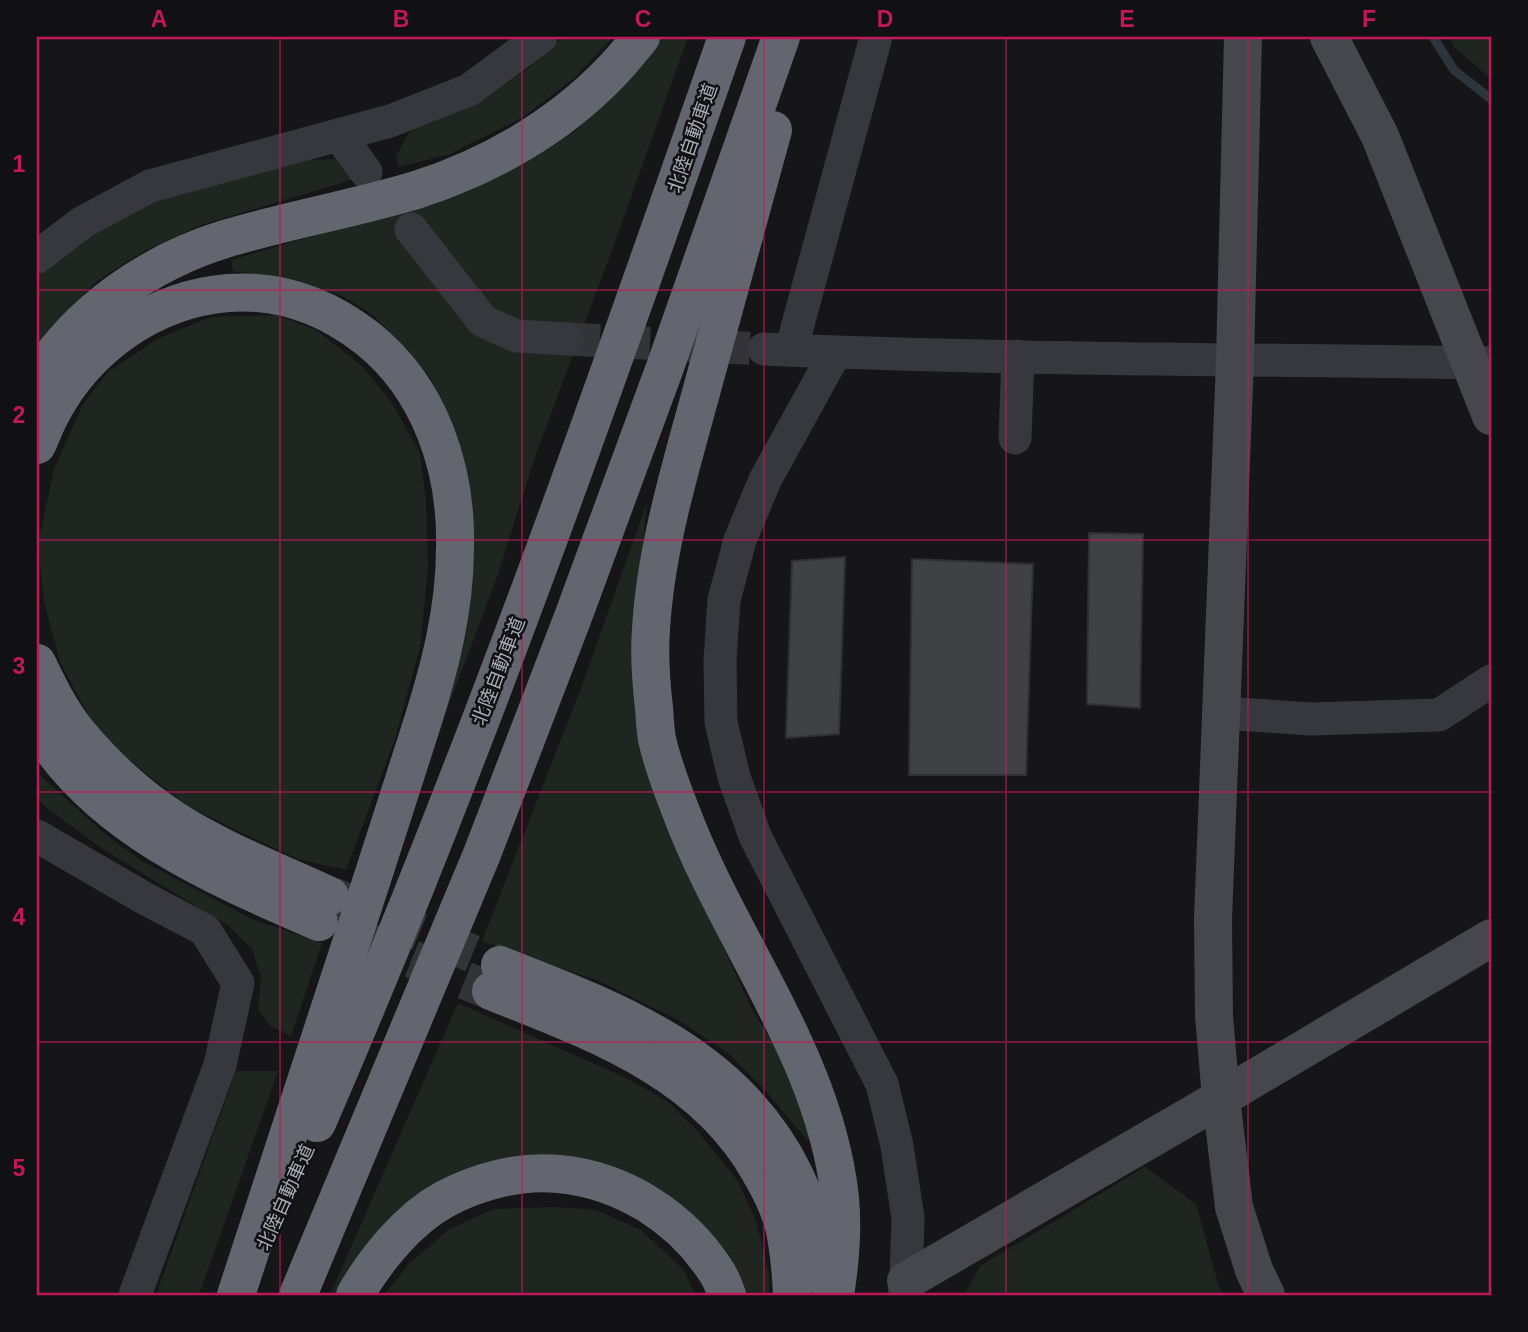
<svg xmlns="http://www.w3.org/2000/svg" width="1528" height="1332" font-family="Arial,'Noto Sans JP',sans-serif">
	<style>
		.green { fill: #1e261f }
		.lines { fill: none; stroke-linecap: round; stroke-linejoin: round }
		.stream { stroke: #2c353c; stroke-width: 9 }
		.building { fill: #404145; stroke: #303034; stroke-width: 2 }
		.street-tunnel { stroke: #333438; stroke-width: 33; stroke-dasharray: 33 17; stroke-linecap: butt }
		.highway-tunnel { stroke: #333438; stroke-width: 38; stroke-dasharray: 38 19; stroke-linecap: butt }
		.street { stroke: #37383d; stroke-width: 33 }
		.secondary { stroke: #45474d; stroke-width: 38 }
		.highway { stroke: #63666e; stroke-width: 38 }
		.grid { fill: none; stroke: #c2185b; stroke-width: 2; stroke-opacity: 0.55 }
		.labels { text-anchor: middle; stroke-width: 5; stroke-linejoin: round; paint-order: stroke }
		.street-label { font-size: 19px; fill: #a8adb8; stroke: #111113 }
		.neatline { fill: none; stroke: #c2185b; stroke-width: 2.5 }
		.grid-label { font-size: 23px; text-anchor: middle; font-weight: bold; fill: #c2185b }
	</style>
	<rect width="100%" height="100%" fill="#161618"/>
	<g class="green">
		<path d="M563 37H613L575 77 522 118 450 154 399 167 396 156 410 131 475 105 530 67Z"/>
		<path d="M662 37H688L615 242 536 454 496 580 445 715 466 589 447 418 432 381 408 350 374 316 343 296 304 284 266 276 233 271 231 260 470 191 576 130 635 70Z"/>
		<path d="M1449 37H1491V79L1454 47Z"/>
		<path d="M338 159 355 179 201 225 143 252 97 281 47 332 37 347V270L39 267 160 196 307 160Z"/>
		<path d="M276 315 316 330 363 367 392 403 420 453 426 501 428 569 420 648 395 739 346 870 298 859 242 833 186 805 124 756 91 720 60 662 44 602 38 544 54 469 83 404 108 372 157 339 211 317Z"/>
		<path d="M647 502 635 631 673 839 753 1011 788 1068 815 1135 807 1140 765 1090 729 1054 680 1021 599 981 482 941 583 683Z"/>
		<path d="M37 771 45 780 105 834 142 861 252 919 322 943 291 1036 270 1026 258 1009 261 977 252 949 229 926 104 850 48 809 37 798Z"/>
		<path d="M458 1003 626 1078 667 1101 695 1128 738 1181 756 1221 769 1274V1295H744L638 1179 610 1165 568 1157 386 1229 333 1295H330Z"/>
		<path d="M236 1071H278L199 1295H156Z"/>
		<path d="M1145 1167 1196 1204 1219 1287 1224 1295H964L980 1266Z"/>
		<path d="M557 1207 596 1210 641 1230 684 1270 695 1295H384L409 1264 448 1230 493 1209Z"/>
	</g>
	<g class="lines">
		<path class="stream" d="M1433 37 1454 70 1491 99"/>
	</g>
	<g class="building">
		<path d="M1089 533 1143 534 1140 708 1087 704Z"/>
		<path d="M845 557 839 734 786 738 792 561Z"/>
		<path d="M912 559 1033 564 1026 775H909Z"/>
	</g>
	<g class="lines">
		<path class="street-tunnel" d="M567 339 764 349"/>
		<g class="highway-tunnel">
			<path d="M332 896 500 965"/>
			<path d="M359 938 491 991"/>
		</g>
		<g class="street">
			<path d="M339 135 366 172"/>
			<path d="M411 229 483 321 516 336 567 339"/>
			<path d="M37 257 83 222 150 186 390 121 469 90 541 37"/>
			<path d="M764 349C1006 360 1249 359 1491 363"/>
			<path d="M791 350 876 37"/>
			<path d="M835 353 765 480 740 540 724 600 720 660 721 722 734 777 755 836 882 1084 897 1146 908 1218 906 1281 904 1295"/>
			<path d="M1015 438 1018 356"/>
			<path d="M1221 713 1311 719 1439 715 1491 681"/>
			<path d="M37 836 144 898 205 930 238 983 220 1065 135 1295"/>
		</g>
		<g class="secondary">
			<path d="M1243 37 1235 360 1213 919 1214 1016 1221 1098 1234 1207 1254 1270 1266 1295"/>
			<path d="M1329 37 1380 136 1491 416"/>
			<path d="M906 1281 1221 1098 1491 938"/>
		</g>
		<g class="highway">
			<path d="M773 130C750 212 728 295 705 378 683 460 656 544 651 629 649 655 651 682 654 708 655 718 655 729 657 739 662 762 671 786 680 809 728 939 825 1056 840 1198 843 1229 840 1264 835 1295"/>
			<path d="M37 378C79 311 150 262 225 239 288 220 353 209 416 190 488 167 557 128 610 73 621 62 631 49 641 37"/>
			<path d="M37 445C42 434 46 423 52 412 87 346 154 299 228 293 280 289 327 307 367 338 430 388 457 469 455 548 455 611 439 671 420 730 405 778 389 825 374 873 327 1014 283 1155 236 1295"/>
			<path d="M37 663C48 686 60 711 77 732 105 766 139 797 176 821 223 851 279 872 330 896"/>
			<path d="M37 726C98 828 215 877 319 922"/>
			<path d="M500 965C616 1010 736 1055 794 1174 804 1194 813 1217 817 1239 819 1251 820 1264 821 1276"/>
			<path d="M491 991C593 1032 703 1070 760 1172 770 1189 779 1207 784 1226 789 1249 791 1272 792 1295"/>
			<path d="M317 1123C471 768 600 402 727 37"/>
			<path d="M298 1295 482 854 573 617 664 370 781 37"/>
			<path d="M355 1295C376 1259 408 1219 445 1199 479 1181 521 1170 559 1174 623 1180 681 1217 716 1271 721 1278 724 1287 727 1295"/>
		</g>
	</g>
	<path class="grid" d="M280 37V1295M522 37V1295M764 37V1295M1006 37V1295M1248 37V1295M37 290H1491M37 540H1491M37 792H1491M37 1042H1491"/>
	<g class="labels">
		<g class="street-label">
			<text transform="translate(692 138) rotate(-71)" y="7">北陸自動車道</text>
			<text transform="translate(498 671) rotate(-69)" y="7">北陸自動車道</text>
			<text transform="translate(285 1197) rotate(-66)" y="7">北陸自動車道</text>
		</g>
	</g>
	<rect width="1528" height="1332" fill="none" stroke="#111113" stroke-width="77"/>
	<rect x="38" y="38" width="1452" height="1256" class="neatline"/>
	<g class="grid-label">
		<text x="159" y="27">A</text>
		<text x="401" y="27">B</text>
		<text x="643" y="27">C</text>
		<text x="885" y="27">D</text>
		<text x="1127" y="27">E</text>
		<text x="1369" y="27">F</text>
		<text x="19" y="172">1</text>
		<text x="19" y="423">2</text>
		<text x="19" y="674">3</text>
		<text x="19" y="925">4</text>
		<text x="19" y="1176">5</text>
	</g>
</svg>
